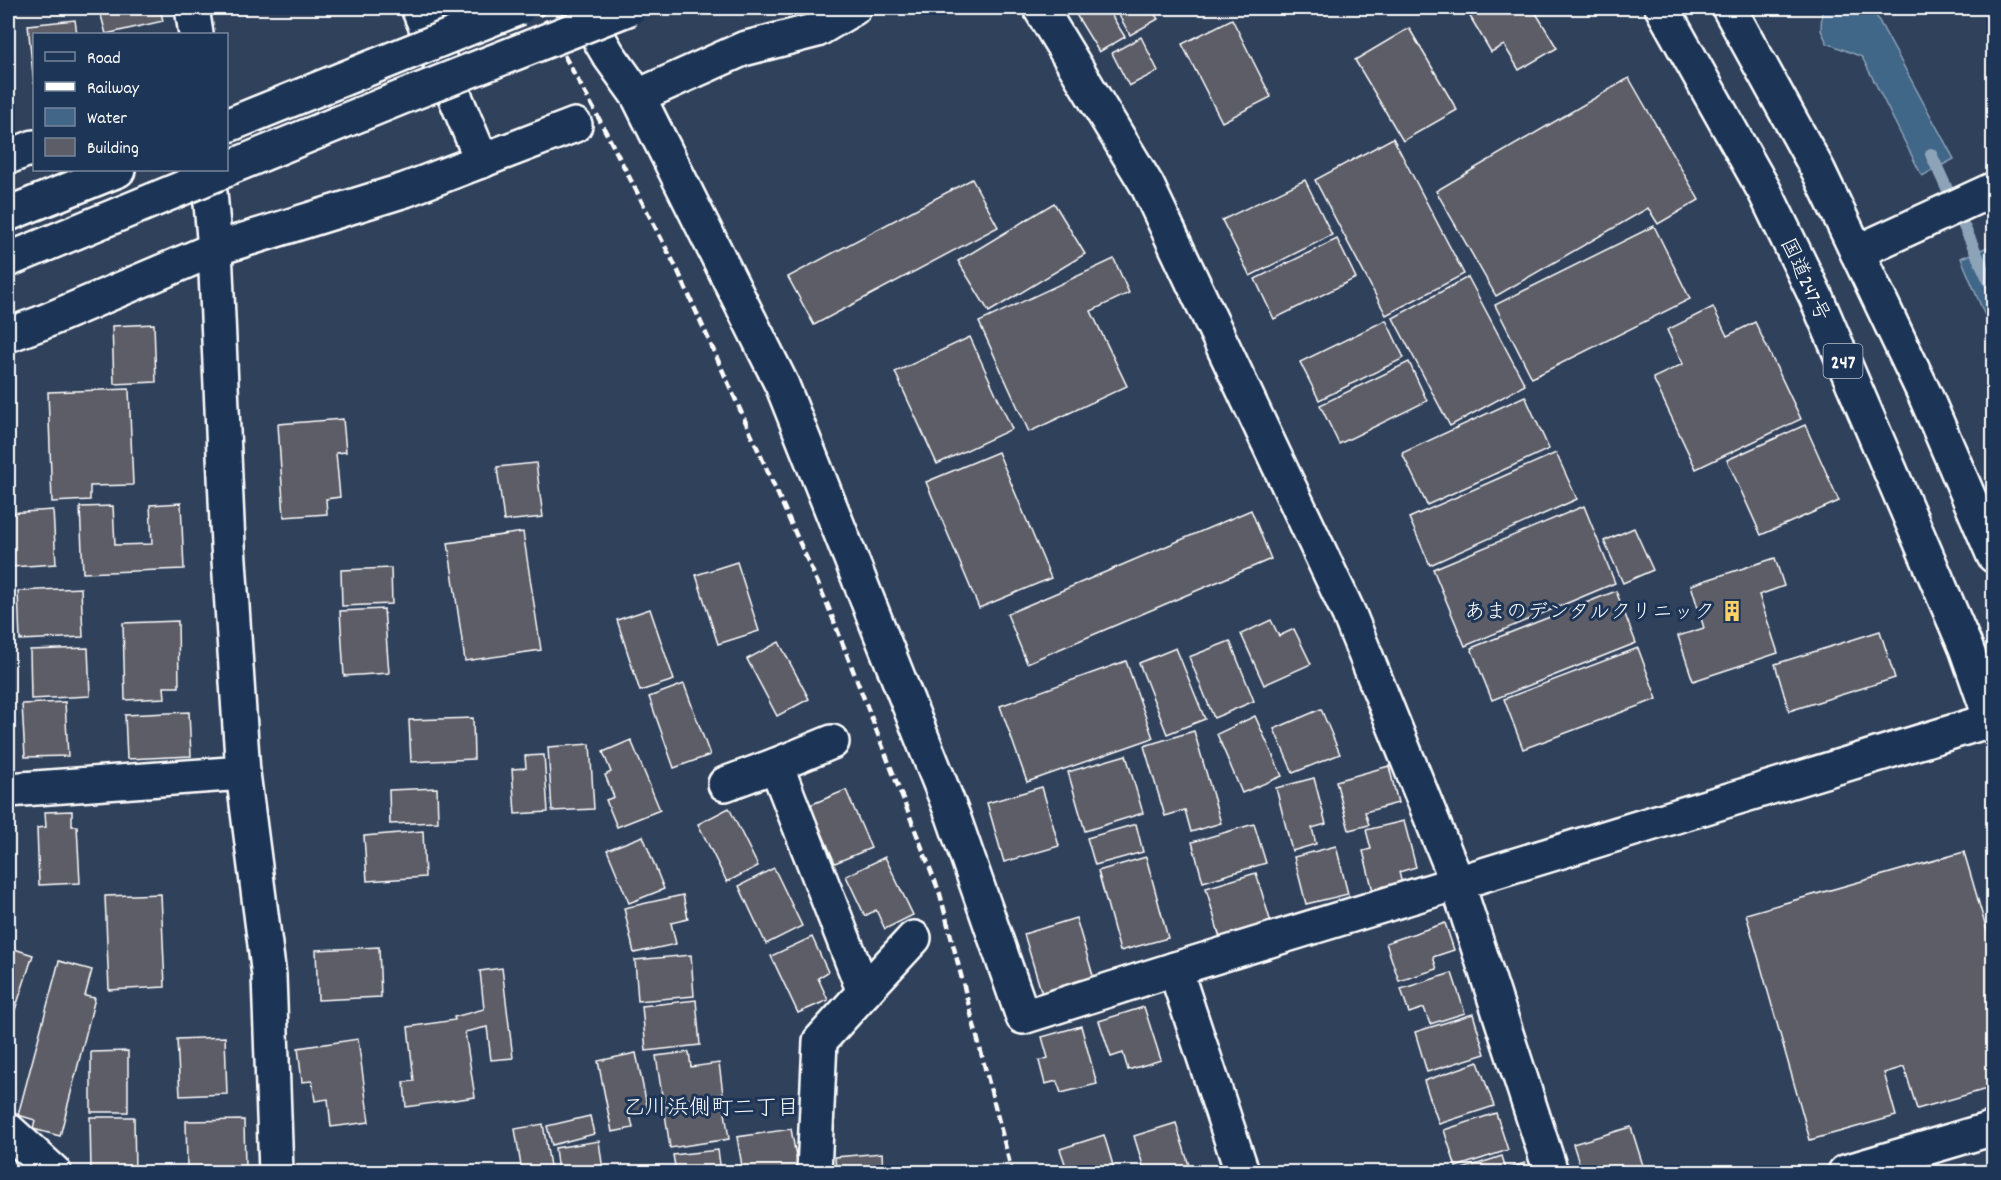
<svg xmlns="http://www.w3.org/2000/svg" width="2001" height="1180" font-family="Dekko,'Klee One',sans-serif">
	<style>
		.water { fill: #416688; stroke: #8da3b8; stroke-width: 1.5 }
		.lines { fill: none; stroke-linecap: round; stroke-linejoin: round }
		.stream { stroke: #8da3b8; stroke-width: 12 }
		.building { fill: #5d5d67; stroke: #fff; stroke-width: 1.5 }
		.street-casing { stroke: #fff; stroke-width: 38 }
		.secondary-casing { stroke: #fff; stroke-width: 38 }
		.highway-casing { stroke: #fff; stroke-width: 38 }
		.street { stroke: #1d3557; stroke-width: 33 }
		.secondary { stroke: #1d3557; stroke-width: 33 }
		.highway { stroke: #1d3557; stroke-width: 33 }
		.rail { stroke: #fff; stroke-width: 4.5; stroke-dasharray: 9 4.5; stroke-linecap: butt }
		.secondary-bridge-casing { stroke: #fff; stroke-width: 38; stroke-linecap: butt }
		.secondary-bridge { stroke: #1d3557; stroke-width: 33 }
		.labels { text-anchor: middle; stroke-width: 6; stroke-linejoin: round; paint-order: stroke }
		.shield { fill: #1d3557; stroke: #bbc2cd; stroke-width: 1.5 }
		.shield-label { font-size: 20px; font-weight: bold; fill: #fff }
		.street-label { font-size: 21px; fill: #fff; stroke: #1d3557 }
		.poi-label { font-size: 21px; fill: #fff; stroke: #1d3557; text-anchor: end }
		.neighbourhood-label { font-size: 22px; fill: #fff; stroke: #1d3557 }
	</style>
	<rect width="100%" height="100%" fill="#30415c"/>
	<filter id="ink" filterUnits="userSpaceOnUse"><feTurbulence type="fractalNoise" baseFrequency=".0167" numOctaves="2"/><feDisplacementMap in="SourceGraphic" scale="12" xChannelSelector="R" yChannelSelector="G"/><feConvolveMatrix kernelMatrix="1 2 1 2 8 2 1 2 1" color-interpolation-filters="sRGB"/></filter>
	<g filter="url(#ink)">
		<g class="water">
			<path d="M1822 8H1872L1954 159 1922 176 1862 57 1827 43 1821 30Z"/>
			<path d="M1990 246 1994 254 1993 335 1961 258Z"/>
		</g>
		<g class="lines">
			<path class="stream" d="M1931 154 1994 292"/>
		</g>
		<g class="building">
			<path d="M99 8H160L163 21 106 34Z"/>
			<path d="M1072 8H1107L1125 37 1099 52Z"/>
			<path d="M1115 8H1151L1158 19 1130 35Z"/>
			<path d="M1465 8H1533L1557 48 1519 70 1504 45 1491 52Z"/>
			<path d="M1232 19 1271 97 1222 122 1182 44Z"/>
			<path d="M75 20 77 34H34V84L28 25Z"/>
			<path d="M1409 28 1457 110 1403 141 1355 60Z"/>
			<path d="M1141 37 1158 71 1129 86 1112 53Z"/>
			<path d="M1629 78 1699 200 1658 224 1648 208 1496 296 1436 191Z"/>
			<path d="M1393 138 1464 274 1386 315 1315 180Z"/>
			<path d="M972 179 998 227 814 325 788 277Z"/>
			<path d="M1305 180 1332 235 1250 276 1222 220Z"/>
			<path d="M1054 203 1085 254 989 312 958 261Z"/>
			<path d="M1654 226 1690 299 1532 378 1495 305Z"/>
			<path d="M1337 239 1356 278 1274 319 1255 279Z"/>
			<path d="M1114 259 1129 293 1091 311 1127 386 1029 432 979 322Z"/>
			<path d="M1468 277 1525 385 1450 426 1393 318Z"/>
			<path d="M1713 307 1727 336 1755 322 1801 419 1696 469 1653 378 1683 364 1667 330Z"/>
			<path d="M1386 320 1404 358 1319 400 1300 362Z"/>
			<path d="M154 324 156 382 114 384 112 326Z"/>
			<path d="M970 337 1012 429 937 464 895 372Z"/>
			<path d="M1409 362 1427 401 1339 444 1320 405Z"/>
			<path d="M129 389 133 485 90 486V500L52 502 48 392Z"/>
			<path d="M1525 396 1549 449 1427 505 1402 453Z"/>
			<path d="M343 419 346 452 336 453 340 497 326 499 327 514 284 517 278 424Z"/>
			<path d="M1805 425 1839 501 1761 535 1727 460Z"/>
			<path d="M998 452 1051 578 979 608 926 482Z"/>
			<path d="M1556 453 1577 499 1430 565 1409 518Z"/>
			<path d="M536 463 543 517 504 521 497 467Z"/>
			<path d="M181 503 184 569 83 573 80 507 113 506 115 545 152 544 150 505Z"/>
			<path d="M1584 506 1615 583 1465 646 1433 569Z"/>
			<path d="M53 510 56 564 11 567 8 513Z"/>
			<path d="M1251 510 1271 559 1027 663 1007 614Z"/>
			<path d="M1634 528 1653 570 1623 583 1604 541Z"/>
			<path d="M523 532 541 650 465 661 448 543Z"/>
			<path d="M1775 558 1784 586 1759 595 1778 653 1693 681 1678 636 1704 628 1691 585Z"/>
			<path d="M737 562 759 631 718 644 696 575Z"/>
			<path d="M391 568 392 604 342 606 341 570Z"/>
			<path d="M81 588 83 637 20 640 18 591Z"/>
			<path d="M1616 591 1636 643 1492 700 1471 648Z"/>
			<path d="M384 609 389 673 344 676 340 611Z"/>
			<path d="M650 609 674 680 640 691 617 620Z"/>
			<path d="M1271 620 1279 636 1294 629 1311 664 1264 685 1241 634Z"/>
			<path d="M178 621 179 687H164L165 698 125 700 123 623Z"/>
			<path d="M1880 631 1895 678 1789 711 1775 664Z"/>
			<path d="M1230 641 1254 701 1214 718 1189 657Z"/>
			<path d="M779 642 809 699 777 716 747 659Z"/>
			<path d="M88 648 90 696 31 699 30 650Z"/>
			<path d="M1176 648 1205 719 1167 734 1139 663Z"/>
			<path d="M1638 648 1657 699 1523 749 1504 699Z"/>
			<path d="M1126 661 1153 738 1027 782 1000 706Z"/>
			<path d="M684 684 710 755 674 768 649 697Z"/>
			<path d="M65 702 68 756 25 757 22 704Z"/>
			<path d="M1321 709 1340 754 1293 773 1274 729Z"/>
			<path d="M189 712 191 756 127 759 125 715Z"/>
			<path d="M1255 716 1282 776 1242 793 1217 734Z"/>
			<path d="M473 718 474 759 411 762 409 720Z"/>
			<path d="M1194 731 1221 823 1191 832 1185 810 1165 816 1144 746Z"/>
			<path d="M631 740 660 810 617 827 606 800 614 797 605 775 611 772 603 752Z"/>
			<path d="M590 744 594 809 552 811 548 747Z"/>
			<path d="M544 755 548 812 515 814 512 769 526 768 525 756Z"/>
			<path d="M1126 755 1143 813 1085 831 1068 772Z"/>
			<path d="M1389 766 1398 803 1365 812 1369 825 1349 830 1336 781Z"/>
			<path d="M1314 778 1326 824 1312 828 1316 844 1292 851 1276 788Z"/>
			<path d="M1042 787 1059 846 1004 862 987 803Z"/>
			<path d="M437 788 438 822 390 824 389 790Z"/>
			<path d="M846 790 871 848 835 863 810 805Z"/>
			<path d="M729 808 758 866 727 882 698 824Z"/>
			<path d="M72 811V826H77L80 883 39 885 37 828 46 827 45 812Z"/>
			<path d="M1404 821 1416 867 1399 872 1402 884 1373 891 1363 851 1371 849 1366 830Z"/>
			<path d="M1136 824 1143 852 1095 865 1087 838Z"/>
			<path d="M1254 824 1266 863 1203 882 1192 842Z"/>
			<path d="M423 831 425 877 367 881 364 836Z"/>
			<path d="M643 836 664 889 629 903 607 850Z"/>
			<path d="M1336 846 1348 894 1306 904 1294 857Z"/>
			<path d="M1964 852 1994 955V1087L1917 1109 1904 1067 1884 1073 1896 1116 1810 1140 1746 914Z"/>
			<path d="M885 857 913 915 885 929 876 910 865 916 846 876Z"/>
			<path d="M1146 857 1168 938 1120 951 1098 871Z"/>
			<path d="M774 868 802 926 766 944 739 886Z"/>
			<path d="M1256 873 1271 923 1220 938 1206 888Z"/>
			<path d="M161 894 165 987 109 990 105 896Z"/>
			<path d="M683 895 688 919 671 923 676 944 634 953 624 908Z"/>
			<path d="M1076 918 1094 979 1042 994 1024 934Z"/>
			<path d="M1445 923 1454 950 1433 957 1437 969 1399 981 1386 943Z"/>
			<path d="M812 937 828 972 818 978 828 1000 798 1013 771 956Z"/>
			<path d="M8 947 33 955 15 1010 8 1007Z"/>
			<path d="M379 947 381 997 318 1000 316 950Z"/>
			<path d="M691 955 694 996 638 1001 635 960Z"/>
			<path d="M59 961 92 970 85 996 95 998 60 1136 33 1129 35 1120 18 1115Z"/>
			<path d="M502 968 513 1058 491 1060 487 1027 465 1032 475 1097 406 1107 404 1082 414 1081 408 1027 455 1020 454 1017 484 1009 480 971Z"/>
			<path d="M1452 973 1465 1013 1430 1024 1424 1008 1409 1013 1401 989Z"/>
			<path d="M696 1000 700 1045 646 1051 642 1006Z"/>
			<path d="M1144 1007 1161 1060 1128 1070 1123 1053 1111 1057 1099 1021Z"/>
			<path d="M1473 1014 1485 1054 1427 1072 1415 1032Z"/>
			<path d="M1081 1026 1097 1084 1061 1093 1057 1081 1045 1084 1039 1061 1048 1058 1042 1037Z"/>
			<path d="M225 1037 227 1094 180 1096 177 1039Z"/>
			<path d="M358 1039 369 1122 331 1127 328 1099 315 1101 312 1081 302 1082 298 1048Z"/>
			<path d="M128 1051V1112H91V1052Z"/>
			<path d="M689 1052 691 1067 719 1063 723 1094 663 1102 656 1056Z"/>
			<path d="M636 1053 648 1110 630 1114 633 1128 612 1132 598 1061Z"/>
			<path d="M1478 1062 1494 1106 1439 1124 1424 1081Z"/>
			<path d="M723 1099 729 1139 670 1148 664 1107Z"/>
			<path d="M1496 1113 1508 1150 1456 1167 1444 1130Z"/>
			<path d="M590 1116 594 1134 552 1145 547 1126Z"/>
			<path d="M90 1117H134L135 1172H91Z"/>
			<path d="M244 1120 245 1167H187L186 1121Z"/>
			<path d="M1176 1123 1191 1172H1145L1134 1136Z"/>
			<path d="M543 1124 551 1172H522L515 1129Z"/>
			<path d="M1631 1127 1645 1172H1582L1573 1144Z"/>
			<path d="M791 1129 799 1172H743L737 1137Z"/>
			<path d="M1104 1135 1115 1172H1068L1060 1149Z"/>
			<path d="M599 1141 603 1171 558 1172 555 1148Z"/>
			<path d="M718 1150 721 1172H676L673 1155Z"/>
			<path d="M882 1153 883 1172H836L835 1157Z"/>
			<path d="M1502 1156 1506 1169 1525 1163 1529 1172H1459V1170Z"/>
			<path d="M1966 1164 1968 1172H1938Z"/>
		</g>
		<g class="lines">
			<defs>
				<g id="street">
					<path d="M192 8 196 34"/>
					<path d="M418 8 482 161"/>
					<path d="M581 8 608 54 638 96 782 385 953 816 1023 1017 1175 969 1991 720"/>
					<path d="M1040 8 1147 185 1349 614 1457 882 1551 1172"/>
					<path d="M638 96 743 49 817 30 854 8"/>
					<path d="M8 157 34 147"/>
					<path d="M208 170 215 249 228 545 243 773 269 976 276 1172"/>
					<path d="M1857 252 1994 189"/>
					<path d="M8 335 41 323 215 249 405 190 575 125"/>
					<path d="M776 765 832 742"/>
					<path d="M725 784 776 765 864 992 820 1041 814 1172"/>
					<path d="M8 790 243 773"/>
					<path d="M1175 969 1242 1172"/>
					<path d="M864 992 914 938"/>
					<path d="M8 1130 54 1172"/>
					<path d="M1845 1172 1994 1128"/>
				</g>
				<path id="secondary" d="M8 214 118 170"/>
				<g id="highway">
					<path d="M1662 8 1765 192 1816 297 1966 648 1994 728"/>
					<path d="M1729 8 1818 170 1925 395 1994 556"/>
				</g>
			</defs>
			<use href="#street" class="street-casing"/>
			<use href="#secondary" class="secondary-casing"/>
			<use href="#highway" class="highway-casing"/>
			<use href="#street" class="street"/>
			<use href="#secondary" class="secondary"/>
			<use href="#highway" class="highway"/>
			<path class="rail" d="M538 8 596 113 678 271 828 606 940 894 1012 1172"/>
			<defs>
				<g id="secondary-bridge">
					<path d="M226 126 519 8"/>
					<path d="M226 169 400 98 630 8"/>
					<path d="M8 260 226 170"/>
				</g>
			</defs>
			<use href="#secondary-bridge" class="secondary-bridge-casing"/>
			<use href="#secondary-bridge" class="secondary-bridge"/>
		</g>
	</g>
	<defs>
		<symbol id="building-bare" viewBox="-9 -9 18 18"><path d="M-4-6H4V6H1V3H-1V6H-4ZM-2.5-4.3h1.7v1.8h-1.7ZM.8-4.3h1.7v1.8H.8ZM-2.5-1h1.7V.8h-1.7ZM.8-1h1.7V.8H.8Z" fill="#ffd166" stroke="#1d3557" stroke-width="2.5" paint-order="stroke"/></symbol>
	</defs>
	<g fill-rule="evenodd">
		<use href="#building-bare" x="1717" y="596" width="30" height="30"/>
	</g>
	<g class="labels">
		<rect class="shield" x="1823.5" y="344" width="39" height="34" rx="4.5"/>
		<g class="shield-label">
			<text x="1843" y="368">247</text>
		</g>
		<g class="street-label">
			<text transform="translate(1806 279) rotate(65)" y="7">国道247号</text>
		</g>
		<g class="poi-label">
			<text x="1715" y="618">あまのデンタルクリニック</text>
		</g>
		<g class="neighbourhood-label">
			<text x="711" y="1114">乙川浜側町二丁目</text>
		</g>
	</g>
	<rect width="2001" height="1180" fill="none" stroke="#1d3557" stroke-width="30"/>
	<rect x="15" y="15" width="1971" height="1150" fill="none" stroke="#fff" stroke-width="2" filter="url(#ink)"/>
	<rect x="33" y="33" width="195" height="138" fill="#1d3557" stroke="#77869a" stroke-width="1.5"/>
	<rect x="45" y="52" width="30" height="9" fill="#1d3557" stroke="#77869a" stroke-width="1.5"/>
	<text x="87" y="63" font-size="18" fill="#ffffff">Road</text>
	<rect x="45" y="82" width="30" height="9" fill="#ffffff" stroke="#77869a" stroke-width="1.5"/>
	<text x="87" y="93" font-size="18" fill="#ffffff">Railway</text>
	<rect x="45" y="108" width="30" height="18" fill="#416688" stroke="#77869a" stroke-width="1.5"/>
	<text x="87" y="123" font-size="18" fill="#ffffff">Water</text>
	<rect x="45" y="138" width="30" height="18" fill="#5d5d67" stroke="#77869a" stroke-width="1.5"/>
	<text x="87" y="153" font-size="18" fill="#ffffff">Building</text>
</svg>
